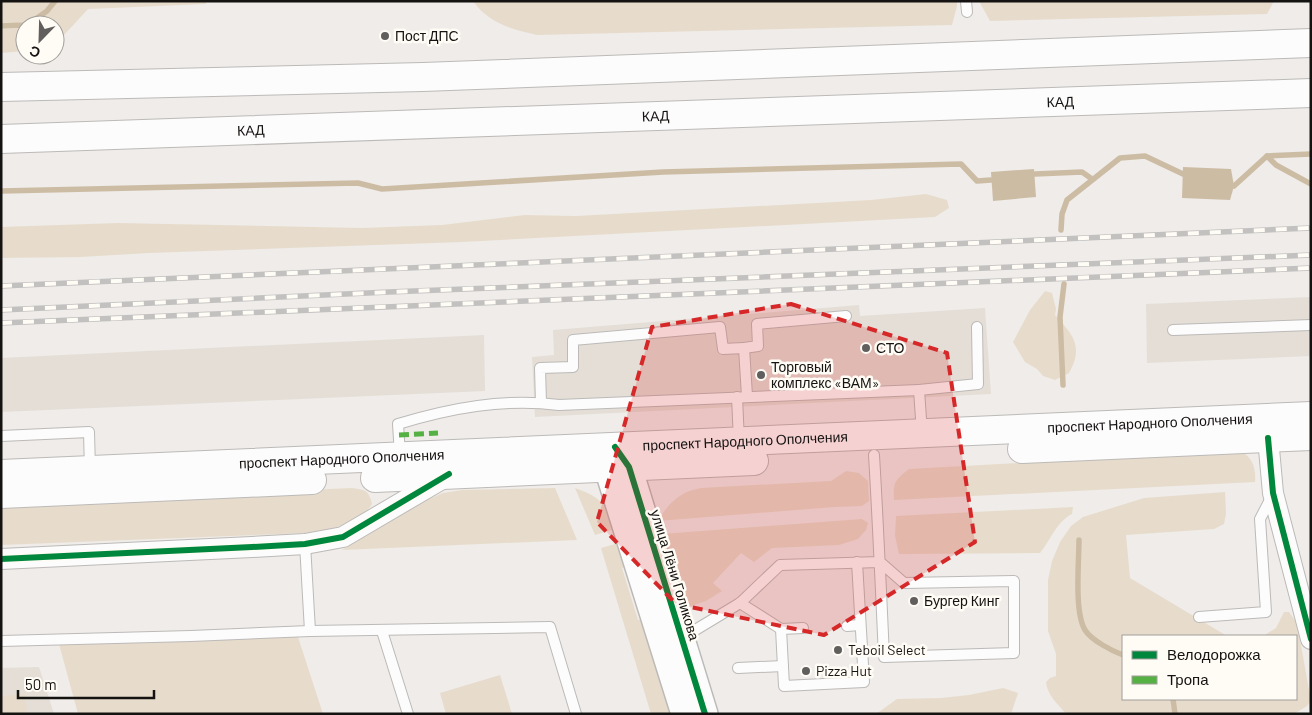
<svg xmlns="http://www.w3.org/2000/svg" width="1312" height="715" font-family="Barlow,sans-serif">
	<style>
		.built { fill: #e4ded6 }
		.green { fill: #e7dccc }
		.water { fill: #cdbca4 }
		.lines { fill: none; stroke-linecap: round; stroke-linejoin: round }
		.stream { stroke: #cdbca4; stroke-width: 5.5 }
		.service-casing { stroke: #bcbab8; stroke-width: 12 }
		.minor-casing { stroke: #bcbab8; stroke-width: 22 }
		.tertiary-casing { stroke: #bcbab8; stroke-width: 28 }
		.secondary-casing { stroke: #bcbab8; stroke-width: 30 }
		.motorway-casing { stroke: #bcbab8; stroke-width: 30 }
		.service { stroke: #fdfcfc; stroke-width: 10 }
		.minor { stroke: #fdfcfc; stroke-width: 20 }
		.tertiary { stroke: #fdfcfc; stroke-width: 25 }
		.secondary { stroke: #fdfcfc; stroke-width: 28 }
		.motorway { stroke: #fdfcfc; stroke-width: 28 }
		.rail-casing { stroke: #c2c1c0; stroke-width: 5.5 }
		.rail { stroke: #fffbf5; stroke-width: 4; stroke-dasharray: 11; stroke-linecap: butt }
		.quiet { stroke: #55b144; stroke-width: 5; stroke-dasharray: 10 5; stroke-linecap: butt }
		.cycleway-casing { stroke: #fffbf5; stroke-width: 9 }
		.cycleway { stroke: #00873e; stroke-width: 6 }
		.marked { fill: #d62828; fill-opacity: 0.2; stroke: #d62828; stroke-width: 4; stroke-dasharray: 10 6; stroke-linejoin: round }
		.poi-dot { fill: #615f5d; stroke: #fffbf5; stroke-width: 2 }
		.labels { text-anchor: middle; stroke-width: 5; stroke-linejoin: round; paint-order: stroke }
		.poi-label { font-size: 14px; fill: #151311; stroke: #fffbf5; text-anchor: start }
		.street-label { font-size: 14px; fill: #151311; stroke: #fffbf5 }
	</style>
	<rect width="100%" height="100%" fill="#efece9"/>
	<g class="built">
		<path d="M1311 297V356L1147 363 1146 304Z"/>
		<path d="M859 305 860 316 985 308 991 394 535 417 532 357 554 355 553 330Z"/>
		<path d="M484 335 485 391 1 412V358Z"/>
		<path d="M39 667 54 714H1V668Z"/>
	</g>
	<g class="green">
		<path d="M1 1H52C37 22 25 23 1 24Z"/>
		<path d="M57 1H206V4L88 9 64 35 55 42V25H32L49 12Z"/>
		<path d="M473 1H957V6L952 25 537 35C513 30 488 23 473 1Z"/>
		<path d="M979 1H1274L1267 14 990 21Z"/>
		<path d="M25 28V51L1 53V29Z"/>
		<path d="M926 194 947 200 949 208 935 217 462 242 149 253 81 257 1 258V227L118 223 362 228 442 225 525 215 576 216 871 200Z"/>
		<path d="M1045 291 1052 293 1056 309 1055 315C1073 335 1084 346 1069 373L1055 380 1043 376 1037 369 1025 362 1013 342 1030 310Z"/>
		<path d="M1240 451C1253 457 1256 469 1255 482L894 500C893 482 895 480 909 469Z"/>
		<path d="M846 471 859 473 868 481 869 501 862 506 835 507 658 521C668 503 681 491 701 488L831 481Z"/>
		<path d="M352 488C365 490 369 490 372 504 359 525 330 529 307 533L1 545V503Z"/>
		<path d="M555 488 577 540 342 550 422 502 443 493 462 490Z"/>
		<path d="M575 488C600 497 607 504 615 529L595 535Z"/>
		<path d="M1225 492 1226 514 1224 524 1214 529 1126 535 1130 578 1227 636H1123V699H1296V636H1263L1276 628 1284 612H1289L1297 623 1311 701 1307 706 1294 714H1066C1058 704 1047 695 1046 682L1050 678 1056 676V654L1048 631V580L1052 561 1060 542 1071 526 1083 517 1144 498Z"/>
		<path d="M1073 507 1072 514C1056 522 1051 540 1040 553L899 554 895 536 896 516Z"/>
		<path d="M862 519 868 523 866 530 858 539 839 545 772 548 754 562 741 553 713 583 722 591 706 601 685 608 662 534Z"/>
		<path d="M619 543 626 566 622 568 638 620 643 619 673 714H651L601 548Z"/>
		<path d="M298 637 323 714H78L59 644Z"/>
		<path d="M500 675 512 714H446L440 693Z"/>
		<path d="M1003 688 1018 693 1011 714H876L897 699 941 698 969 695Z"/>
		<path d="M25 694 27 714H1V696Z"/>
	</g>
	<g class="water">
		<path d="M1183 167 1231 169 1234 186 1230 200 1182 198Z"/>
		<path d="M1034 169 1036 197 993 201 991 172Z"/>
	</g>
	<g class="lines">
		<g class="stream">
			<path d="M27 25 47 11 55 1"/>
			<path d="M1 26 25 25"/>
			<path d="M1267 156 1276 165 1311 184"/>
			<path d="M1035 174 1082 172 1092 179"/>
			<path d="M1234 186 1267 156 1311 154"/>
			<path d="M1 191 358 183 382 189 663 172 961 164 977 181 991 180"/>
			<path d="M1061 230 1062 214 1067 200 1120 158 1145 156 1183 174"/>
			<path d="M1063 385 1060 317 1064 284"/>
			<path d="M1079 540C1079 562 1074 612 1085 630 1091 640 1112 651 1123 655"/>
			<path d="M1173 699 1175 714"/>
		</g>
		<defs>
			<g id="service">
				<path d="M966 1 967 12"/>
				<path d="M1173 330 1311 325"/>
				<path d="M744 348 758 346 757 324 846 316"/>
				<path d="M919 390 978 384 977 327"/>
				<path d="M737 397 739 441"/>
				<path d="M541 403 540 368 573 367V340L720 327 723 349 744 348 747 396"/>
				<path d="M1 436 89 432 90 470"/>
				<path d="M400 455 398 424C451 408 504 398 559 405L919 390 922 433"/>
				<path d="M305 544 310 631"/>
				<path d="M740 603 781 629 803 628"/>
				<path d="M1199 617 1266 612 1260 519 1272 496"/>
				<path d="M847 626 860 625"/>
				<path d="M781 629 784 686 864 682 857 562"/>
				<path d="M382 631 408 714"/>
				<path d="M682 638 740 603 780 565 880 562 904 583 1014 581V653L884 657C881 590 878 522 874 455"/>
				<path d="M1 641 191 636 310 631 550 627 576 714"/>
				<path d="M738 668 783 666"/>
			</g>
			<g id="minor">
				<path d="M1268 438 1273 493 1311 639"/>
				<path d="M1 559 252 547 305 544 343 537 447 476"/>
			</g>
			<g id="tertiary">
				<path d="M614 450 607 468 684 714"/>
				<path d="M618 451 629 467 705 714"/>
			</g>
			<g id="secondary">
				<path d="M1022 449 1311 436"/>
				<path id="s1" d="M1 474 1311 416"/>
				<path d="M375 478 754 461"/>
				<path d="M1 494 312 480"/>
			</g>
			<g id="motorway">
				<path d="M1 87 423 77 1311 43"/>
				<path id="s2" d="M1 139 1311 93"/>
			</g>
		</defs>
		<use href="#service" class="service-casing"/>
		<use href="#minor" class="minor-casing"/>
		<use href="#tertiary" class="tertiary-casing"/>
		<use href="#secondary" class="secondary-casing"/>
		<use href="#motorway" class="motorway-casing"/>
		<use href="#service" class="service"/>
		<use href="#minor" class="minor"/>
		<use href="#tertiary" class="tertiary"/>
		<use href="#secondary" class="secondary"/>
		<use href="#motorway" class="motorway"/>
		<defs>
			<g id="rail">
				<path d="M1 286 1311 228"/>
				<path d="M1 310 389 292 1311 255"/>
				<path d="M1 323 1311 268"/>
			</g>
		</defs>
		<use href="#rail" class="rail-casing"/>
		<use href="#rail" class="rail"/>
		<path class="quiet" d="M399 435 438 433"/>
		<defs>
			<g id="cycleway">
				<path d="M1268 438 1273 493 1311 639"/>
				<path d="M615 447 629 467 705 714"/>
				<path d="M1 559 252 547 305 544 343 537 449 474"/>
			</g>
		</defs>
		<use href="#cycleway" class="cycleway-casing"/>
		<use href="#cycleway" class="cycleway"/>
	</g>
	<path class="marked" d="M791 304 947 353 975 542 824 635 676 604 597 522 652 327Z"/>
	<g class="poi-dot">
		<circle cx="385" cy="36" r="5"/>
		<circle cx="866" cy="348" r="5"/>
		<circle cx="761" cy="375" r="5"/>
		<circle cx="914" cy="601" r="5"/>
		<circle cx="838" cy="650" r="5"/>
		<circle cx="806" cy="671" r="5"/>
	</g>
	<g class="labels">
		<g class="poi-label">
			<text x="395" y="41">Пост ДПС</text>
			<text x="876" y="353">СТО</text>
			<text x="771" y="372">Торговый<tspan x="771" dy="16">комплекс «ВАМ»</tspan></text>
			<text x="924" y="606">Бургер Кинг</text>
			<text x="848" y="655">Teboil Select</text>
			<text x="816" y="676">Pizza Hut</text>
		</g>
		<g class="street-label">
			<text dy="5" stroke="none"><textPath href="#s2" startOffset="1060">КАД</textPath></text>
			<text dy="5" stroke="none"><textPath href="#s2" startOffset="655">КАД</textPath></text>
			<text dy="5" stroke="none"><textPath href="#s2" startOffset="250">КАД</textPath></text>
			<text dy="5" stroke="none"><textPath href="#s1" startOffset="1150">проспект Народного Ополчения</textPath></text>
			<text dy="5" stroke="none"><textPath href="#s1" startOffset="745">проспект Народного Ополчения</textPath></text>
			<text dy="5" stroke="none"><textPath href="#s1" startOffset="341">проспект Народного Ополчения</textPath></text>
			<text transform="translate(675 575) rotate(73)" y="5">улица Лёни Голикова</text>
		</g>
	</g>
	<rect width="1312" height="715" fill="none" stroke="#151311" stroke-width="5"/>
	<rect x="1122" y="635" width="175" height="65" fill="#fffbf5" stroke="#a19e9a"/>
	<rect x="1132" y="651" width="25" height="8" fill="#00873e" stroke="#a19e9a"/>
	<text x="1167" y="660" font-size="15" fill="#151311">Велодорожка</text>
	<rect x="1132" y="676" width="25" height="8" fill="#55b144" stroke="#a19e9a"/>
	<text x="1167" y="685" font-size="15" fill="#151311">Тропа</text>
	<g transform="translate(40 40) rotate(203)"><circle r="24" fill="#fffbf5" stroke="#a19e9a"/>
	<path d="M0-4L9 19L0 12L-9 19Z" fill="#615f5d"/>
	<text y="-8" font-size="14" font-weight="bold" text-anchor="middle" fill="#151311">С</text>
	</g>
	<path d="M18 690v8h136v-8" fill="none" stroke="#151311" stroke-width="2.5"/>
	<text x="25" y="690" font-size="15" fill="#151311" stroke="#fffbf5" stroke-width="4" paint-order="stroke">50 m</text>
</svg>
